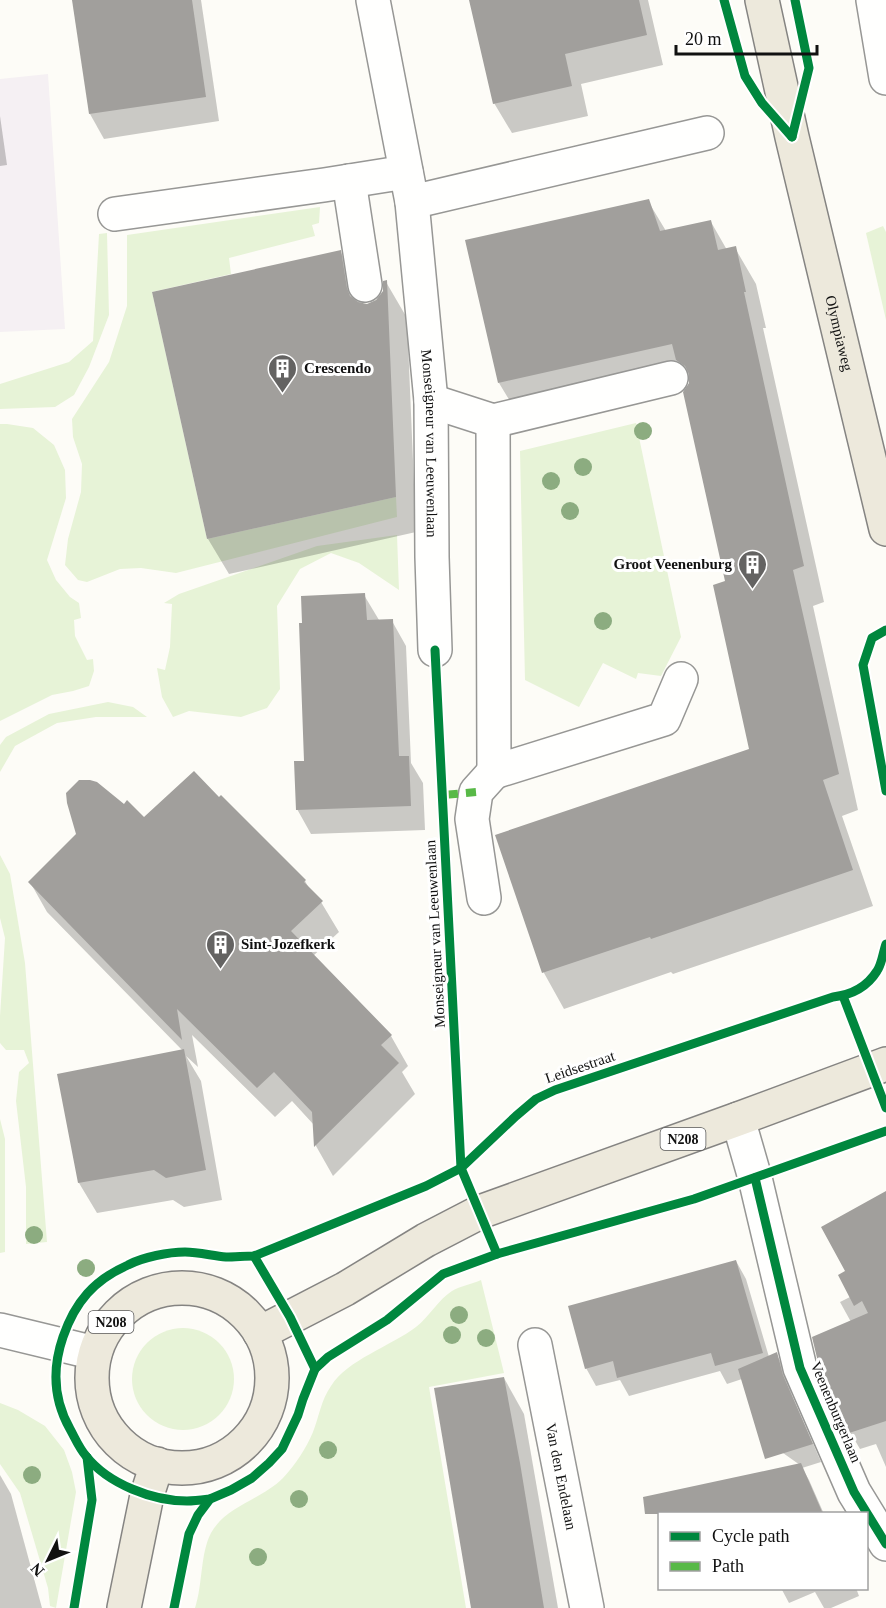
<svg xmlns="http://www.w3.org/2000/svg" width="886" height="1608" font-family="'Times New Roman',serif">
	<style>
		.industrial { fill: #f5f0f3 }
		.green { fill: #e7f3d7 }
		.shadow { fill: #0003 }
		.building { fill: #a19f9c }
		.lines { fill: none; stroke-linecap: round; stroke-linejoin: round }
		.minor-casing { stroke: #979795; stroke-width: 36 }
		.major-casing { stroke: #858482; stroke-width: 36 }
		.minor { stroke: #fffffe; stroke-width: 33 }
		.major { stroke: #ede9dc; stroke-width: 33 }
		.quiet { stroke: #58b947; stroke-width: 8; stroke-dasharray: 15 8; stroke-linecap: butt }
		.cycleway-casing { stroke: #fff; stroke-width: 13 }
		.cycleway { stroke: #00873e; stroke-width: 9 }
		.tree { fill: #8cac80 }
		.labels { text-anchor: middle; stroke-width: 6; stroke-linejoin: round; paint-order: stroke }
		.shield { fill: #fff; stroke: #585858; stroke-width: 1.5 }
		.shield-label { font-size: 14px; font-weight: bold; fill: #111 }
		.street-label { font-size: 15px; fill: #111; stroke: #fff }
		.poi-label { font-size: 15px; font-weight: bold; fill: #111; stroke: #fff; text-anchor: start }
	</style>
	<rect width="100%" height="100%" fill="#fdfcf7"/>
	<path class="industrial" d="M48 74 65 329 0 332V79Z"/>
	<g class="green">
		<path d="M320 207 319 223 312 225 315 236 229 258 231 274 152 292 207 539 396 497 397 517 176 573 141 568 120 569 87 582 78 580 65 565 68 539 81 492 82 464 73 437 72 419 109 362 127 306V235Z"/>
		<path d="M883 226 886 232V320L866 233Z"/>
		<path d="M107 233 109 315 89 367 74 395 55 407 0 409V384L69 362 93 341 99 234Z"/>
		<path d="M636 423 681 637 661 676 638 673 636 679 603 663 579 707 525 680 520 451Z"/>
		<path d="M0 424H7L33 428 54 445 65 470 66 498 47 560 56 580 70 597 79 603 81 618 74 620 75 636 87 660 93 659 94 671 89 686 73 691 52 695 0 721Z"/>
		<path d="M397 535 399 590 359 563 331 553 300 569 277 606 280 689 267 708 241 717 189 711 173 717 162 697 157 668 165 670 170 647 172 604 164 603 179 594 317 546Z"/>
		<path d="M108 702 133 707 147 717H96L57 723 15 746 0 772V745L6 737 49 714Z"/>
		<path d="M0 855 10 874 25 963 47 1242 26 1244V1187L16 1101 19 1072 29 1063 24 1050H6L0 1043V1016L5 938 0 918Z"/>
		<path d="M0 1119 5 1139V1252L0 1253Z"/>
		<path d="M481 1280 504 1373 429 1387 466 1608H195C203 1584 200 1554 211 1533 226 1506 261 1500 283 1478 295 1465 306 1449 313 1432 319 1417 321 1400 331 1386 347 1360 391 1346 416 1327 429 1317 439 1299 452 1291 460 1286 472 1284 481 1280Z"/>
		<circle cx="183" cy="1379" r="51"/>
		<path d="M0 1403 18 1410 45 1426 64 1450 72 1472 76 1492 56 1608 50 1606 48 1588 20 1493 0 1464Z"/>
	</g>
	<g class="shadow">
		<path d="M73 0H201L219 121 104 139 90 114Z"/>
		<path d="M471 0H648L663 65 581 84 588 116 512 133 494 103Z"/>
		<path d="M0 116 7 165 0 166Z"/>
		<path d="M648 201 666 231 711 222 727 250 735 248 756 284 766 328H763L824 602 813 606 858 810 842 816 873 906 673 974 671 972 564 1009 544 973 497 836 751 750 727 582 690 381 520 418 499 383Z"/>
		<path d="M340 251 360 287 363 304 367 305 377 301 384 292 386 282 407 318 416 532 229 574 208 539Z"/>
		<path d="M364 595 379 620 392 621 406 646 411 763 423 783 425 830 311 834 297 809 306 762Z"/>
		<path d="M144 819 305 881 310 890 321 902 339 932 313 956 391 1036 408 1066 402 1072 415 1094 333 1176 316 1146 314 1125 292 1101 275 1117 192 1035 198 1067 186 1056 201 1081 222 1200 184 1207 173 1200 97 1213 79 1183 59 1075 183 1051 47 912 30 882Z"/>
		<path d="M886 1193V1467L876 1444 860 1449 850 1432 851 1322 840 1302 850 1297 847 1271Z"/>
		<path d="M736 1261 746 1279 769 1357 776 1354 787 1372 792 1395 821 1462 802 1468 809 1480 824 1514H706L800 1465 766 1441 742 1379 727 1384 720 1371 629 1396 620 1380 596 1386 586 1368Z"/>
		<path d="M504 1378 524 1414 558 1608H473Z"/>
		<path d="M0 1475 11 1494 42 1608H0Z"/>
		<path d="M781 1588H856L859 1596 831 1608H824L815 1592 789 1603Z"/>
	</g>
	<g class="building">
		<path d="M72 0H192L206 97 89 114Z"/>
		<path d="M469 0H639L647 35 565 54 572 86 493 104Z"/>
		<path d="M649 199 660 231 711 220 718 250 736 246 746 292H744L804 566 793 570 839 774 823 780 853 870 651 939 650 937 542 973 495 835 749 749 713 585 725 581 683 392 689 383V374L685 366 676 360 672 344 498 383 465 240Z"/>
		<path d="M341 250 347 288 350 296 358 302 367 304 376 300 383 291V281L387 280 396 497 207 539 152 292Z"/>
		<path d="M365 593 367 620 393 619 399 756H409L411 806 296 810 294 761H304L299 623H302L301 596Z"/>
		<path d="M194 771 219 797 221 795 306 880 304 882 323 901 291 931 392 1035 381 1045 399 1063 314 1147 312 1112 274 1072 257 1088 177 1009 182 1040 28 882 76 834 67 803 66 793 79 780H90L97 782 124 804 127 800 144 817Z"/>
		<path d="M184 1049 206 1170 166 1178 154 1170 78 1183 57 1074Z"/>
		<path d="M886 1191V1421L849 1433 818 1362 812 1337 868 1313 862 1301 854 1306 838 1275 845 1271 821 1227Z"/>
		<path d="M736 1260 763 1353 715 1366 711 1353 617 1378 613 1361 585 1369 568 1306Z"/>
		<path d="M777 1352 783 1375 813 1444 765 1459 738 1369Z"/>
		<path d="M504 1377 520 1463 544 1608H471L434 1388Z"/>
		<path d="M801 1463 823 1514H645L643 1497Z"/>
	</g>
	<g class="lines">
		<defs>
			<g id="minor">
				<path id="s1" d="M373 0 412 202 431 401 432 557 435 650"/>
				<path d="M873 0 886 78"/>
				<path d="M349 181 365 285"/>
				<path d="M412 202 707 133"/>
				<path d="M115 214 324 185 406 172"/>
				<path d="M431 401 493 421 671 378"/>
				<path d="M493 421 494 772 664 719 681 679"/>
				<path d="M484 898 472 819 476 792 494 772"/>
				<path d="M738 1119 755 1178 800 1368 854 1492 886 1544"/>
				<path d="M0 1330 95 1353"/>
				<path id="s2" d="M535 1345 587 1608"/>
			</g>
			<g id="major">
				<path id="s3" d="M762 0 792 137 886 529"/>
				<circle cx="182" cy="1378" r="90"/>
				<path d="M260 1333 345 1289 426 1240 480 1212 738 1119 886 1064"/>
				<path d="M124 1608 147 1495 157 1464"/>
			</g>
		</defs>
		<use href="#minor" class="minor-casing"/>
		<use href="#major" class="major-casing"/>
		<use href="#minor" class="minor"/>
		<use href="#major" class="major"/>
		<path class="quiet" d="M443 795 476 792"/>
		<defs>
			<g id="cycleway">
				<path d="M724 0 745 76 762 103 792 137"/>
				<path d="M792 137 809 68 795 0"/>
				<path d="M886 630 872 638 863 665 886 791"/>
				<path d="M435 650 461 1168 497 1254"/>
				<path d="M843 996 886 1108"/>
				<path d="M755 1178 800 1368 854 1492 886 1544"/>
				<path d="M254 1256 290 1317 315 1369"/>
				<path d="M210 1499C202 1500 195 1501 187 1501 153 1501 108 1484 86 1456 79 1448 75 1438 70 1429 53 1399 52 1369 63 1337 75 1302 94 1280 128 1265 143 1257 169 1252 185 1252 199 1252 213 1256 226 1257 235 1257 245 1256 254 1256L426 1186 461 1168 516 1116 536 1099 555 1090 833 997C851 995 867 987 877 971 882 964 883 952 886 944"/>
				<path d="M74 1608 92 1500 87 1457"/>
				<path d="M174 1608 189 1534 198 1515 210 1499 231 1490 252 1478 269 1463 282 1449 298 1415 303 1399 315 1369 328 1357 387 1320 443 1274 497 1254 694 1199 886 1131"/>
			</g>
		</defs>
		<use href="#cycleway" class="cycleway-casing"/>
		<use href="#cycleway" class="cycleway"/>
	</g>
	<g class="tree">
		<circle cx="643" cy="431" r="9"/>
		<circle cx="583" cy="467" r="9"/>
		<circle cx="551" cy="481" r="9"/>
		<circle cx="570" cy="511" r="9"/>
		<circle cx="603" cy="621" r="9"/>
		<circle cx="34" cy="1235" r="9"/>
		<circle cx="86" cy="1268" r="9"/>
		<circle cx="459" cy="1315" r="9"/>
		<circle cx="452" cy="1335" r="9"/>
		<circle cx="486" cy="1338" r="9"/>
		<circle cx="328" cy="1450" r="9"/>
		<circle cx="32" cy="1475" r="9"/>
		<circle cx="299" cy="1499" r="9"/>
		<circle cx="258" cy="1557" r="9"/>
	</g>
	<defs>
		<symbol id="building-pin" viewBox="-11 -11 22 30"><path d="M0 17L-7.5 6A9.5 9.5 0 1 1 7.5 6Z" fill="#646362" stroke="#fff"/><path d="M-4-6H4V6H1V3H-1V6H-4ZM-2.5-4.3h1.7v1.8h-1.7ZM.8-4.3h1.7v1.8H.8ZM-2.5-1h1.7V.8h-1.7ZM.8-1h1.7V.8H.8Z" fill="#fff"/></symbol>
	</defs>
	<g fill-rule="evenodd">
		<use href="#building-pin" x="266" y="352" width="33" height="45"/>
		<use href="#building-pin" x="736" y="548" width="33" height="45"/>
		<use href="#building-pin" x="204" y="928" width="33" height="45"/>
	</g>
	<g class="labels">
		<g class="shield">
			<rect x="660.5" y="1128" width="45" height="22" rx="4.5"/>
			<rect x="88.5" y="1311" width="45" height="22" rx="4.5"/>
		</g>
		<g class="shield-label">
			<text x="683" y="1144">N208</text>
			<text x="111" y="1327">N208</text>
		</g>
		<g class="street-label">
			<text dy="5" stroke="none"><textPath href="#s3" startOffset="342">Olympiaweg</textPath></text>
			<text dy="5" stroke="none"><textPath href="#s1" startOffset="448">Monseigneur van Leeuwenlaan</textPath></text>
			<text transform="translate(435 934) rotate(-93)" y="5">Monseigneur van Leeuwenlaan</text>
			<text transform="translate(580 1067) rotate(-19)" y="5">Leidsestraat</text>
			<text transform="translate(836 1412) rotate(67)" y="5">Veenenburgerlaan</text>
			<text dy="5" stroke="none"><textPath href="#s2" startOffset="134">Van den Endelaan</textPath></text>
		</g>
		<g class="poi-label">
			<text x="304" y="373">Crescendo</text>
			<text x="732" y="569" text-anchor="end">Groot Veenenburg</text>
			<text x="241" y="949">Sint-Jozefkerk</text>
		</g>
	</g>
	<rect x="658" y="1512" width="210" height="78" fill="#ffffff" stroke="#a0a0a0" stroke-width="1.5"/>
	<rect x="670" y="1532" width="30" height="9" fill="#00873e" stroke="#a0a0a0" stroke-width="1.5"/>
	<text x="712" y="1542" font-size="18" fill="#111111">Cycle path</text>
	<rect x="670" y="1562" width="30" height="9" fill="#58b947" stroke="#a0a0a0" stroke-width="1.5"/>
	<text x="712" y="1572" font-size="18" fill="#111111">Path</text>
	<g transform="translate(48 1560) rotate(227)" stroke="#ffffff" stroke-width="4.5" paint-order="stroke">
	<path d="M0-4.5L10 22L0 15L-10 22Z" fill="#111111"/>
	<text y="-9" font-size="16" font-weight="bold" text-anchor="middle" fill="#111111">N</text>
	</g>
	<path d="M676 45v9h141v-9" fill="none" stroke="#111111" stroke-width="3"/>
	<text x="685" y="45" font-size="18" fill="#111111" stroke="#ffffff" stroke-width="4.5" paint-order="stroke">20 m</text>
</svg>
